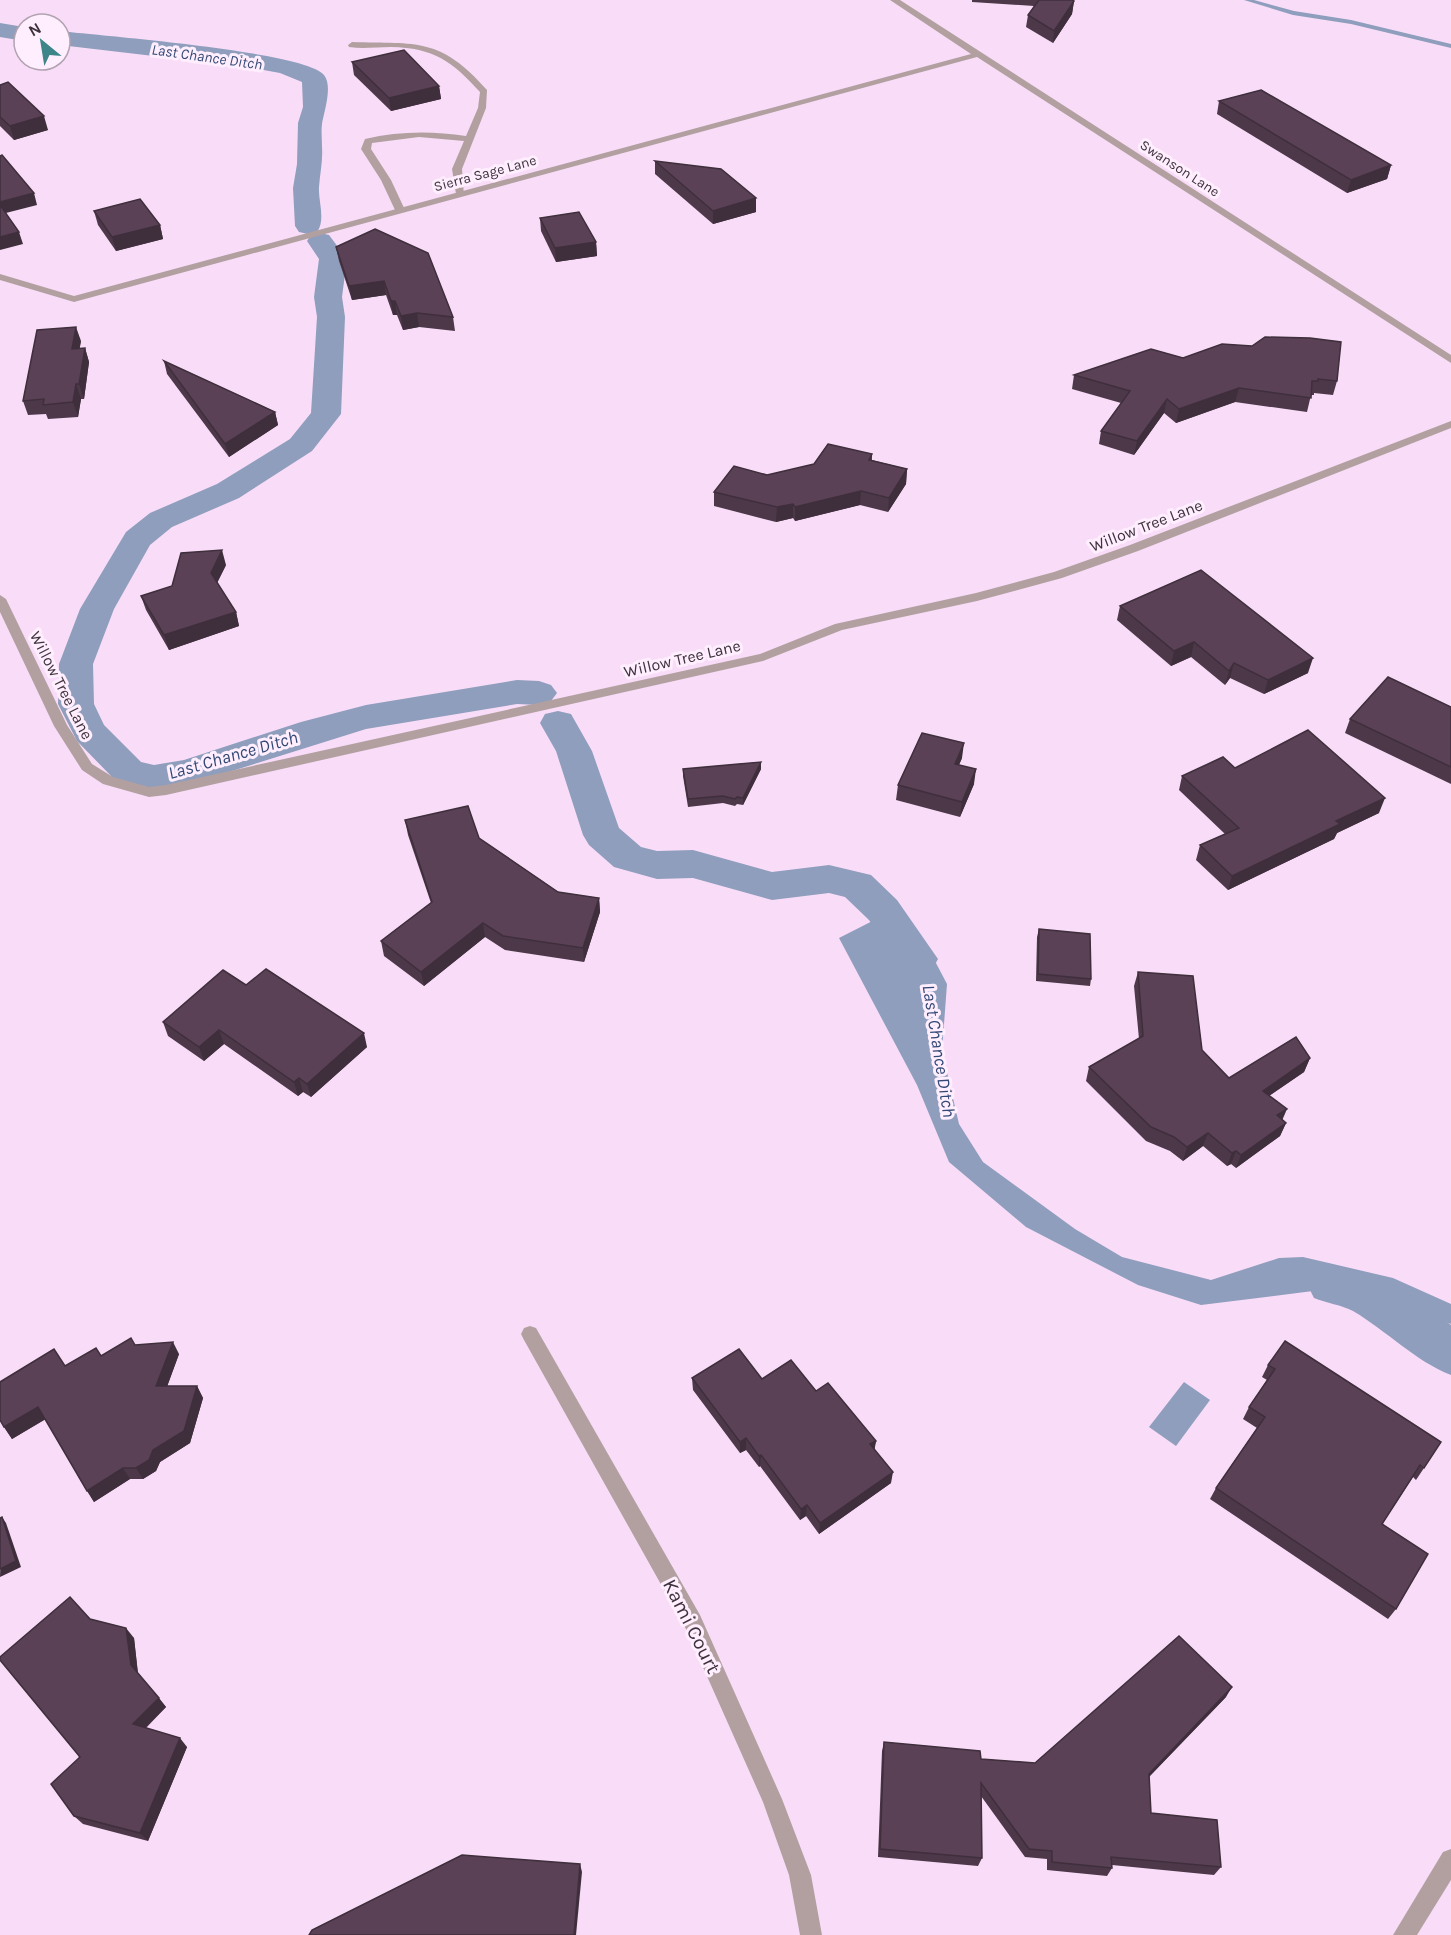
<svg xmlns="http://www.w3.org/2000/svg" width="1451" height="1935" font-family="Karla,sans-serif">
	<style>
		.water { fill: #8e9ebc }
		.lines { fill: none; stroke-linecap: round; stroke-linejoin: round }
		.stream { fill: #8e9ebc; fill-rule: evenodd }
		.canal { fill: #8e9ebc; fill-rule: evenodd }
		.service { fill: #b2a0a1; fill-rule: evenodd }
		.minor { fill: #b2a0a1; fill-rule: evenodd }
		.tertiary { fill: #b2a0a1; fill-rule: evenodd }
		.wall { fill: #4d384a }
		.shaded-wall { fill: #3f2e3c }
		.building { fill: #5a4156; stroke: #3f2e3c; stroke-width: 1.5 }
		.labels { text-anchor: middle; stroke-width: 6; stroke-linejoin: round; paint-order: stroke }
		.far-street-label { font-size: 14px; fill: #3e333d; stroke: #ffeefe }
		.far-water-label { font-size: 15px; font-style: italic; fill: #334975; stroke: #ffeefe }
		.street-label { font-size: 16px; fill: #3e333d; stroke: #ffeefe }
		.water-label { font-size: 18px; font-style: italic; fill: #334975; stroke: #ffeefe }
		.near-street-label { font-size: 20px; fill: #3e333d; stroke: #ffeefe }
	</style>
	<rect width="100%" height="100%" fill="#f9ddf8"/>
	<g class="water">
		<path d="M896 909 927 946 947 984 942 1051 959 1124 983 1162 1075 1229 1122 1257 1211 1280 1279 1258 1303 1257 1393 1278 1451 1304V1324L1406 1308 1313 1291 1201 1305 1138 1285 1026 1227 949 1162 917 1085 839 938Z"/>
		<path d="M1184 1382 1210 1400 1176 1446 1149 1427Z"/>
	</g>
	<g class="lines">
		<path class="stream" d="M1244 0H1254L1294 11 1351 20 1451 44V48L1351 24 1293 15Z"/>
		<g class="canal">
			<path d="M0 23 24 27V41L0 37Z"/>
			<path d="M60 31C101 36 304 51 324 75 333 86 324 112 322 124 321 131 322 139 322 147 323 161 320 173 319 187 318 201 326 220 317 232L308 234 299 232 295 226 293 188 297 164 298 123 303 107 302 82 280 73 247 67 60 45Z"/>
			<path d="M320 233 329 235 347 259 342 297 345 317 341 414 312 451 239 498 172 527 150 545 114 609 93 664 94 704 104 725 141 762 154 765 184 760 301 722 366 705 517 680 539 681 551 685 557 693 551 701 539 705 517 704 366 729 200 781 154 791 115 780 77 741 58 704 59 664 80 609 126 532 150 513 217 484 290 439 311 413 317 317 314 297 319 259 307 241 311 235Z"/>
			<path d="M558 711 571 714 592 751 619 828 641 847 657 851 693 850 772 872 829 865 871 875 897 900 938 959 932 970 918 974 904 970 869 920 845 897 829 893 772 900 693 878 657 879 614 867 589 845 583 835 556 751 540 723 545 714Z"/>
			<path d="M1330 1264 1377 1276 1417 1300 1451 1325V1375C1415 1361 1387 1331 1353 1311 1342 1305 1326 1303 1314 1298L1307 1284 1314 1270Z"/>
		</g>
		<path class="service" d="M352 42C418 44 440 37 487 90L486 108 462 169 464 196 456 194 452 169 464 141 419 137 372 143 371 149 391 180 405 210 400 213 395 210 381 180 361 149 365 139C399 131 432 131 466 136L478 108 480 92C452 61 434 48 391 47 377 47 363 49 349 47L348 45Z"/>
		<g class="minor">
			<path d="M890 0H900L1451 355V363L977 57 74 302 0 280V274L74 296 971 54Z"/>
			<path d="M1451 421V428L1138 551 1062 578 977 601 842 630 763 661 166 795 149 797 103 784 82 770 54 726 0 612V595L6 599 67 725 92 764 113 777 149 787 166 785 760 654 835 624 976 593 1054 572 1130 545Z"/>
			<path d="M530 1326 536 1328 700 1615 782 1799 811 1875 822 1935H800L789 1875 763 1802 686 1629 524 1340 521 1334 524 1328Z"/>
		</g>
		<path class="tertiary" d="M1451 1849V1880L1417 1935H1393L1443 1852Z"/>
	</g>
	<g class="wall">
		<path d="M972 0H1072L1074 1 1072 14 1053 43 1026 27 1028 15 1034 6 972 2Z"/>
		<path d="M352 62 439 86 441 99 391 111 354 75Z"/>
		<path d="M0 85 48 130 14 140 0 126Z"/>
		<path d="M1219 101 1391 165 1387 179 1347 193 1217 114Z"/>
		<path d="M655 161 756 212 713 224 655 174Z"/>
		<path d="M94 211 160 225 163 239 116 251 98 225Z"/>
		<path d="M540 218 596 242 597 256 556 262 541 231Z"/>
		<path d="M336 247 453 317 455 331 419 327 403 330 397 315H393L386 295 352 300 339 261Z"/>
		<path d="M81 341 79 349 85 348 89 362 84 399H81L78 417 48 419 46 414 28 415 23 401Z"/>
		<path d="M1183 358 1337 381 1333 395 1314 393V395H1311L1307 412 1235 402 1176 423 1164 413 1134 455 1099 444 1101 431 1121 403 1072 389 1074 375Z"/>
		<path d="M164 361 275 412 278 425 229 457 167 374Z"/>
		<path d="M872 454V460L907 469 906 484 888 512 860 505 795 521 793 518 776 522 714 506V492L767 475Z"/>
		<path d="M226 565 217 583 236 612 239 626 169 650 146 610 141 596 172 586Z"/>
		<path d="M1120 606 1308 673 1264 694 1230 678 1225 685 1191 657 1171 666 1117 620Z"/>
		<path d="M1451 707V784L1345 733 1350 719Z"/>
		<path d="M962 758 959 765 974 784 960 817 896 800 898 785Z"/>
		<path d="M761 762V769L743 805 737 804 735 806 723 803 688 807 683 776V769Z"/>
		<path d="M1235 768 1379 813 1337 833 1334 839 1228 890 1196 860 1200 845 1225 834 1179 790 1182 776Z"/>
		<path d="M405 820 479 838 558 892 599 898 600 912 584 962 505 950 485 937 424 986 384 956 381 941 431 903 408 835Z"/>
		<path d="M1039 929 1091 979 1090 986 1036 981 1037 937Z"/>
		<path d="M1138 972 1202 1050 1229 1078 1310 1058 1304 1072 1269 1096 1282 1120 1286 1123 1280 1136 1236 1168 1231 1164 1227 1166 1203 1146 1183 1161 1170 1151 1146 1141 1086 1081 1089 1067 1139 1039 1134 986Z"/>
		<path d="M246 985 367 1047 311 1097 303 1092 298 1096 224 1044 204 1061 168 1036 163 1022Z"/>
		<path d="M135 1345 179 1354 167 1386H197L203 1398 190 1443 160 1462 156 1471 143 1479H130L94 1502 45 1419 12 1439 4 1427 65 1366Z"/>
		<path d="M1268 1365 1424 1468 1416 1480 1413 1477 1382 1524 1396 1609 1388 1619 1210 1499 1216 1488 1257 1428 1243 1419 1249 1407 1267 1380 1262 1377Z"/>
		<path d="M692 1378 816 1391 876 1441 874 1449 891 1483 819 1534 806 1516 800 1520 760 1466 759 1467 746 1450 740 1453 693 1390Z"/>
		<path d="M90 1619 134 1638 138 1673 166 1707 146 1728 187 1747 148 1841 83 1824 74 1816Z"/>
		<path d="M1226 1697 1149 1777 1151 1813 1221 1867 1214 1875 1112 1865V1868L1107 1876 1047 1870V1859L1025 1857 981 1796 982 1858 978 1866 878 1857 882 1751 884 1742 981 1759 1035 1763Z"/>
	</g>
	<g class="shaded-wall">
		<path d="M1074 1 1072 14 1053 43 1054 31Z"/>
		<path d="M439 86 441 99 391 111 389 98Z"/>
		<path d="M44 116 48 130 14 140 10 126Z"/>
		<path d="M1391 165 1387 179 1347 193 1351 180Z"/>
		<path d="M34 193 37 205 2 214 0 209V202Z"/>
		<path d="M756 198V212L713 224V211Z"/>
		<path d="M160 225 163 239 116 251 112 237Z"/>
		<path d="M19 232 23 244 0 250V237Z"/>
		<path d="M596 242 597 256 556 262 555 248Z"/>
		<path d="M384 281 386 295 352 300 349 286Z"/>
		<path d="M391 301H395L397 315H393Z"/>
		<path d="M417 313 419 327 403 330 401 316Z"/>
		<path d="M76 327 81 341 77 364 72 349Z"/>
		<path d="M85 348 89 362 84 399 79 384Z"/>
		<path d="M76 384 81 399 78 417 73 402Z"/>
		<path d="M1239 388 1235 402 1176 423 1179 409Z"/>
		<path d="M1167 399 1164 413 1134 455 1137 441Z"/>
		<path d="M275 412 278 425 229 457 225 444Z"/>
		<path d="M907 469 906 484 888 512 889 498Z"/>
		<path d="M861 491 860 505 795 521V507Z"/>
		<path d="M793 504V518L776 522 777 507Z"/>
		<path d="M222 550 226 565 215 587 211 573Z"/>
		<path d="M236 612 239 626 169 650 164 635Z"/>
		<path d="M1194 642 1191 657 1171 666 1174 651Z"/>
		<path d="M1313 658 1308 673 1264 694 1268 680Z"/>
		<path d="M1234 663 1230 678 1225 685 1229 671Z"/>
		<path d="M964 743 962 758 953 778 955 764Z"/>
		<path d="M761 762V769L743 805V798Z"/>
		<path d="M976 769 974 784 960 817 962 802Z"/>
		<path d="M1385 798 1379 813 1337 833 1334 839 1228 890 1232 876 1336 821Z"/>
		<path d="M599 898 600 912 584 962 583 948Z"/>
		<path d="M483 923 485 937 424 986 421 972Z"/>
		<path d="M219 1030 224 1044 204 1061 199 1047Z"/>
		<path d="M364 1033 367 1047 311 1097 307 1084Z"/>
		<path d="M1310 1058 1304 1072 1257 1104 1263 1091Z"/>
		<path d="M299 1078 303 1092 298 1096 294 1082Z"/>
		<path d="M1287 1109 1281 1123 1277 1115Z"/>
		<path d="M1286 1123 1280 1136 1236 1168 1241 1155Z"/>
		<path d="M1208 1133 1203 1146 1183 1161 1187 1147Z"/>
		<path d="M1236 1151 1231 1164 1227 1166 1232 1153Z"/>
		<path d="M173 1342 179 1354 163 1398 156 1386Z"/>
		<path d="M197 1386 203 1398 190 1443 160 1462 156 1471 143 1479 136 1468 153 1450Z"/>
		<path d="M38 1407 46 1419 12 1439 4 1427Z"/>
		<path d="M746 1438V1450L740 1453V1442Z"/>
		<path d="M876 1441 874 1453 870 1444Z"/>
		<path d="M761 1455 760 1466 759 1467V1456Z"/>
		<path d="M123 1468 130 1479 94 1502 87 1491Z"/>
		<path d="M893 1472 891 1483 819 1534 820 1523Z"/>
		<path d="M807 1505 806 1516 800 1520 801 1509Z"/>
		<path d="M2 1517 6 1523 21 1567 0 1577Z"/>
		<path d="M126 1628 134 1638 138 1675 131 1665Z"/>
		<path d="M1232 1687 1226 1697 1143 1783 1149 1774Z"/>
		<path d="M159 1698 166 1707 140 1733 133 1724Z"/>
		<path d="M180 1738 187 1747 148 1841 140 1833Z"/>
		<path d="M580 1864 582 1872 576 1935H574Z"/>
	</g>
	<g class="building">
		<path d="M1039 0H1072L1074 1 1054 31 1028 15Z"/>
		<path d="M404 50 439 86 389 98 352 62Z"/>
		<path d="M8 82 44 116 10 126 0 117V85Z"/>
		<path d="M1261 90 1391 165 1351 180 1219 101Z"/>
		<path d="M2 155 34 193 0 202V156Z"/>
		<path d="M655 161 721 169 756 198 713 211Z"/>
		<path d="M140 199 160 225 112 237 94 211Z"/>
		<path d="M0 205 19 232 0 237Z"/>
		<path d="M579 212 596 242 555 248 540 218Z"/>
		<path d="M375 229 428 253 453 317 417 313 401 316 395 301H391L384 281 349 286 336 247Z"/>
		<path d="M76 327 72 349 85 348 79 384H76L73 402 43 405 44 399 23 401 37 330Z"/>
		<path d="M1265 337 1310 338 1341 342 1337 381 1318 379V381H1312L1311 398 1239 388 1179 409 1167 399 1137 441 1101 431 1130 391 1074 375 1151 349 1183 358 1222 344 1252 346Z"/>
		<path d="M164 361 275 412 225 444Z"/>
		<path d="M828 444 872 454 869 460 907 469 889 498 861 491 795 507 793 504 777 507 714 492 734 466 767 475 814 464Z"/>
		<path d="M222 550 211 573 236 612 164 635 141 596 172 586 181 553Z"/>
		<path d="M1201 570 1313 658 1268 680 1234 663 1229 671 1194 642 1174 651 1120 606Z"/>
		<path d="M1388 677 1451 707V767L1350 719Z"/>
		<path d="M1308 730 1385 798 1336 821 1340 824 1232 876 1200 845 1239 828 1182 776 1223 757 1235 768Z"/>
		<path d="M922 733 964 743 955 764 976 769 962 802 898 785Z"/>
		<path d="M761 762 743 798 737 797 735 799 723 796 688 799 683 769Z"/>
		<path d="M468 806 479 838 558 892 599 898 583 948 503 936 483 923 421 972 381 941 432 902 405 820Z"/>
		<path d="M1039 929 1090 934 1091 979 1038 974Z"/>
		<path d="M266 969 364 1033 307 1084 299 1078 294 1082 219 1030 199 1047 163 1022 223 970 246 985Z"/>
		<path d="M1138 972 1193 976 1202 1050 1229 1078 1296 1037 1310 1058 1263 1091 1287 1109 1277 1115 1286 1123 1241 1155 1236 1151 1232 1153 1208 1133 1187 1147 1174 1137 1151 1127 1089 1067 1143 1036Z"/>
		<path d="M131 1338 135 1345 173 1342 156 1386H197L184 1431 153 1450 149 1460 136 1468H123L87 1491 38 1407 4 1427 0 1420V1382L54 1349 65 1366 96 1348 101 1356Z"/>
		<path d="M1285 1341 1441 1442 1424 1468 1420 1465 1382 1524 1428 1554 1396 1609 1216 1488 1265 1417 1249 1407 1275 1369 1268 1365Z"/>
		<path d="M739 1349 762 1379 791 1360 816 1391 828 1383 876 1441 870 1444 893 1472 820 1523 807 1505 801 1509 761 1455 759 1456 746 1438 740 1442 692 1378Z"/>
		<path d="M2 1517 16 1561 0 1569V1518Z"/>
		<path d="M70 1597 90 1619 126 1628 131 1665 159 1698 133 1724 180 1738 140 1833 74 1816 51 1784 80 1757 0 1660V1657Z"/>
		<path d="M1179 1636 1232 1687 1149 1774 1151 1813 1217 1820 1221 1867 1111 1857 1112 1868 1052 1862V1851L1029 1849 981 1783 982 1858 880 1849 884 1742 980 1751 981 1759 1035 1763Z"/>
		<path d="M462 1855 580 1864 574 1935H309L312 1930Z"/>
	</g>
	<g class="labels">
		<g class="far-street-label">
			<text transform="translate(1180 168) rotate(33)" y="5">Swanson Lane</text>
			<text transform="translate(485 173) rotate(-15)" y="5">Sierra Sage Lane</text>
		</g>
		<g class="far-water-label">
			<text transform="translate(207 57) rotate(8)" y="5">Last Chance Ditch</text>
		</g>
		<g class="street-label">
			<text transform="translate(1146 525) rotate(-21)" y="6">Willow Tree Lane</text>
			<text transform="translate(682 658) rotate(-13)" y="6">Willow Tree Lane</text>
			<text transform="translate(62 685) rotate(63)" y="6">Willow Tree Lane</text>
		</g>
		<g class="water-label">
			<text transform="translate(233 755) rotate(-16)" y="6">Last Chance Ditch</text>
			<text transform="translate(939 1051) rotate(81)" y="6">Last Chance Ditch</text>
		</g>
		<g class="near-street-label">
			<text transform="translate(692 1626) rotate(63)" y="7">Kami Court</text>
		</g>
	</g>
	<g transform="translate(42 42) rotate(330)"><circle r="28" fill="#ffeefe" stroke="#b2a3b1" stroke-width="1.5"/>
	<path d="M0-4.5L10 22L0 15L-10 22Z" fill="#3d8589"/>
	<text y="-9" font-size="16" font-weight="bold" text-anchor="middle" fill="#3e333d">N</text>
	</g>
</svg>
